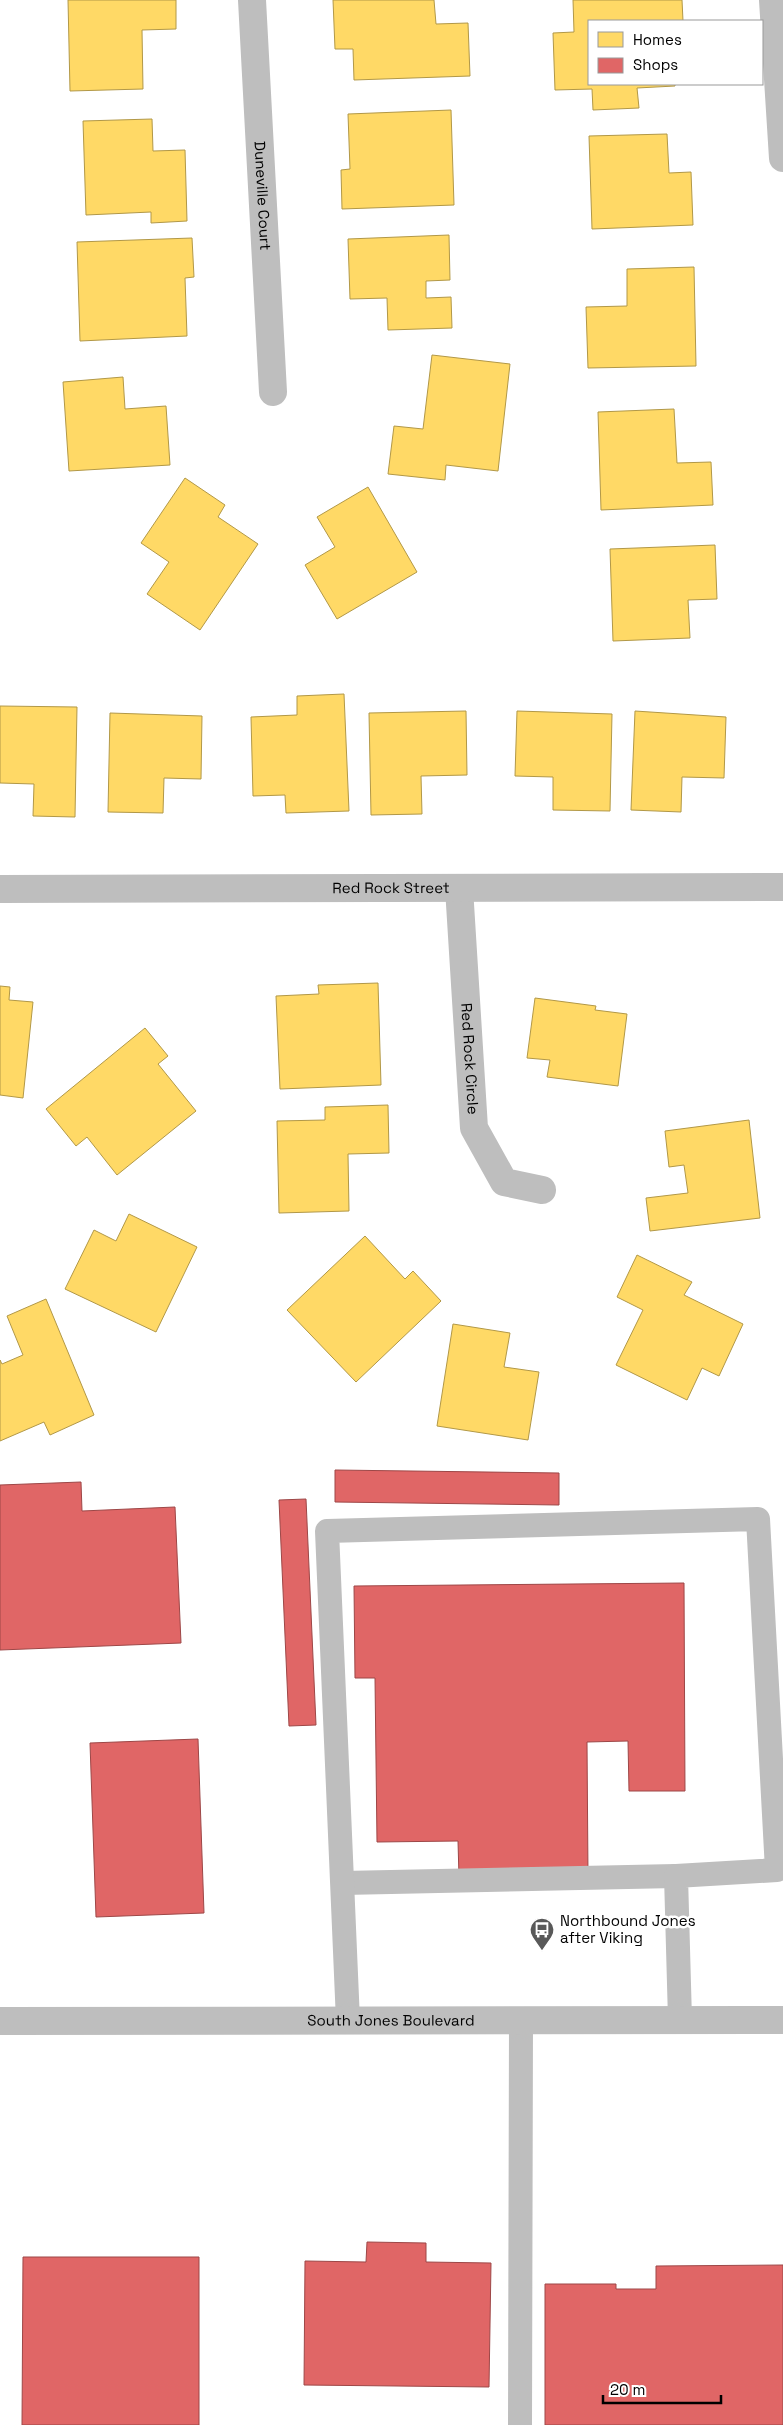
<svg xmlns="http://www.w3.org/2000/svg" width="783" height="2425" font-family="'Space Grotesk',sans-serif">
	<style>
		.homes { fill: #ffd966; stroke: #b29847 }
		.shops { fill: #e06666; stroke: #9d4747 }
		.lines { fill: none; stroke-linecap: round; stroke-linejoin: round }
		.service { stroke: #bebebe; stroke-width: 24 }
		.minor { stroke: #bebebe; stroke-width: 28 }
		.tertiary { stroke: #bebebe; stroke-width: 28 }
		.primary { stroke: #bebebe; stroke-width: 28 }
		.labels { text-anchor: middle; stroke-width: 5; stroke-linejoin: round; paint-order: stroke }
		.street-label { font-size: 15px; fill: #000; stroke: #fff }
		.poi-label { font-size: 15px; fill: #000; stroke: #fff; text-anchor: start }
	</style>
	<rect width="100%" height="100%" fill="#fff"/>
	<g class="homes">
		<path d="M68 0H176V29L142 30 143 89 70 91Z"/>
		<path d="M333 0H434L436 24 468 23 470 76 354 80 353 49H335Z"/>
		<path d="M573 0H682L683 21H589V84H675V86L637 88 639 108 593 110 592 89 555 90 553 33 574 32Z"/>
		<path d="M451 110 454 205 342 209 341 170 350 169 348 114Z"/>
		<path d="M152 119 153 151 185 150 187 221 151 223V212L86 215 83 121Z"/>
		<path d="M667 134 669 173 691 172 693 225 592 229 589 136Z"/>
		<path d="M449 235 450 280 426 281V298L451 297 452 328 388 330 387 298 350 299 348 239Z"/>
		<path d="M192 238 194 277 185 278 187 336 80 341 77 242Z"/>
		<path d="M694 267 696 366 588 368 586 307 627 306V269Z"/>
		<path d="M432 355 510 364 498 471 446 465 445 480 388 474 394 426 423 429Z"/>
		<path d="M123 377 125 409 166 406 170 465 69 471 63 382Z"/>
		<path d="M674 409 677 463 711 462 713 505 601 510 598 412Z"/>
		<path d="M185 478 225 505 218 517 258 544 200 630 147 594 169 562 141 543Z"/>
		<path d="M368 487 417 572 337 619 305 565 335 547 317 517Z"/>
		<path d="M715 545 717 599 688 600 690 638 613 641 610 549Z"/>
		<path d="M344 694 349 811 286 813 285 795 253 796 251 717 297 715V696Z"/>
		<path d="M0 706 77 707 75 817 33 816 34 784 0 783Z"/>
		<path d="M466 711 467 775 421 776 422 814 371 815 369 713Z"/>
		<path d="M517 711 612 714 610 811 553 810V777L515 776Z"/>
		<path d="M635 711 726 717 724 778 682 777 681 812 631 810Z"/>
		<path d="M110 713 202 716 201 779 164 778 163 813 108 812Z"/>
		<path d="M378 983 381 1085 280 1089 276 996 319 994 318 985Z"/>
		<path d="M0 986 10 987 9 1000 33 1002 23 1098 0 1095Z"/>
		<path d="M535 998 596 1006 595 1010 627 1014 618 1086 547 1077 550 1060 527 1058Z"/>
		<path d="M145 1028 168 1056 158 1064 196 1111 117 1175 87 1137 76 1146 46 1109Z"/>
		<path d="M388 1105 389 1153 348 1154 349 1211 279 1213 277 1121 325 1120V1107Z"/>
		<path d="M749 1120 760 1218 650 1231 646 1198 688 1193 684 1165 669 1167 665 1131Z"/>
		<path d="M129 1214 197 1247 156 1332 65 1289 94 1230 116 1241Z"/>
		<path d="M365 1236 405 1279 413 1271 441 1301 356 1382 287 1310Z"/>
		<path d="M637 1255 692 1282 684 1295 743 1324 719 1376 702 1368 687 1400 616 1365 643 1310 617 1297Z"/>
		<path d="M46 1299 94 1415 50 1435 44 1422 0 1441V1360L2 1364 23 1355 7 1316Z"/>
		<path d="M453 1324 510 1333 504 1367 539 1372 528 1440 437 1426Z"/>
	</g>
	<g class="shops">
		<path d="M335 1470 559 1473V1505L335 1502Z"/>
		<path d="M81 1482 82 1511 175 1507 181 1643 0 1650V1485Z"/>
		<path d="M306 1499 316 1725 289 1726 279 1500Z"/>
		<path d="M684 1583 685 1791H629L628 1741 587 1742 588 1876 459 1877 458 1841 377 1842 375 1678H355L354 1586Z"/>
		<path d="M198 1739 204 1913 96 1917 90 1743Z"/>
		<path d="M367 2242 426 2243V2262L491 2263 489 2387 304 2385 305 2261 366 2262Z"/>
		<path d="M23 2257H199V2425H22Z"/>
		<path d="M783 2265V2425H545V2284H616V2289H656V2266Z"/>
	</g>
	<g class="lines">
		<g class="service">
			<path d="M343 1883 676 1876"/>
			<path d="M348 2021 327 1531 758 1519 777 1870 676 1876 680 2020"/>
			<path d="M520 2425 521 2020"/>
		</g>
		<g class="minor">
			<path id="s1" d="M252 0 273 392"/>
			<path id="s2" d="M459 888 474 1128 504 1182 542 1190"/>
			<path id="s3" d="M0 889 783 887"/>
		</g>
		<path class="tertiary" d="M773 0 783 158"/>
		<path class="primary" id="s4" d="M0 2021 783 2020"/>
	</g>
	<defs>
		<symbol id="bus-pin" viewBox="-11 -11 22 30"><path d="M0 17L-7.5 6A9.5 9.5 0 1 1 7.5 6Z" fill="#595959" stroke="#fff"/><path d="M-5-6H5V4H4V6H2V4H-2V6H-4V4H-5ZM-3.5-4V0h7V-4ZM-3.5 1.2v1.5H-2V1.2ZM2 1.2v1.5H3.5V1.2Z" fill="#fff"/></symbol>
	</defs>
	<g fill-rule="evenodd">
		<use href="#bus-pin" x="528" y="1916" width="28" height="38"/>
	</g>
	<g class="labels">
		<g class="street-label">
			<text dy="5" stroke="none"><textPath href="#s1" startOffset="196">Duneville Court</textPath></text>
			<text dy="5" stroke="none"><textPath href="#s3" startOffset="391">Red Rock Street</textPath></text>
			<text dy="5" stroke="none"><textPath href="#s2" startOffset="171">Red Rock Circle</textPath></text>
			<text dy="5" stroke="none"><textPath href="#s4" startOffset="391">South Jones Boulevard</textPath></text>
		</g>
		<g class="poi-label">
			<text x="560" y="1926">Northbound Jones<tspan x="560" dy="17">after Viking</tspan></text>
		</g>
	</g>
	<rect x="588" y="20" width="175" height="65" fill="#ffffff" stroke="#999999"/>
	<rect x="598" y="32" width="25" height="15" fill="#ffd966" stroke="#999999"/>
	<text x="633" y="45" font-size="15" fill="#000000">Homes</text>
	<rect x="598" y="58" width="25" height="15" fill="#e06666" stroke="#999999"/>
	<text x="633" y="70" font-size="15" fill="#000000">Shops</text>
	<path d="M603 2395v8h118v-8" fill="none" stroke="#000000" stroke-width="2.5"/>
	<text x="610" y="2395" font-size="15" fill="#000000" stroke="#ffffff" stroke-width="4" paint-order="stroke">20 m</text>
</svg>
